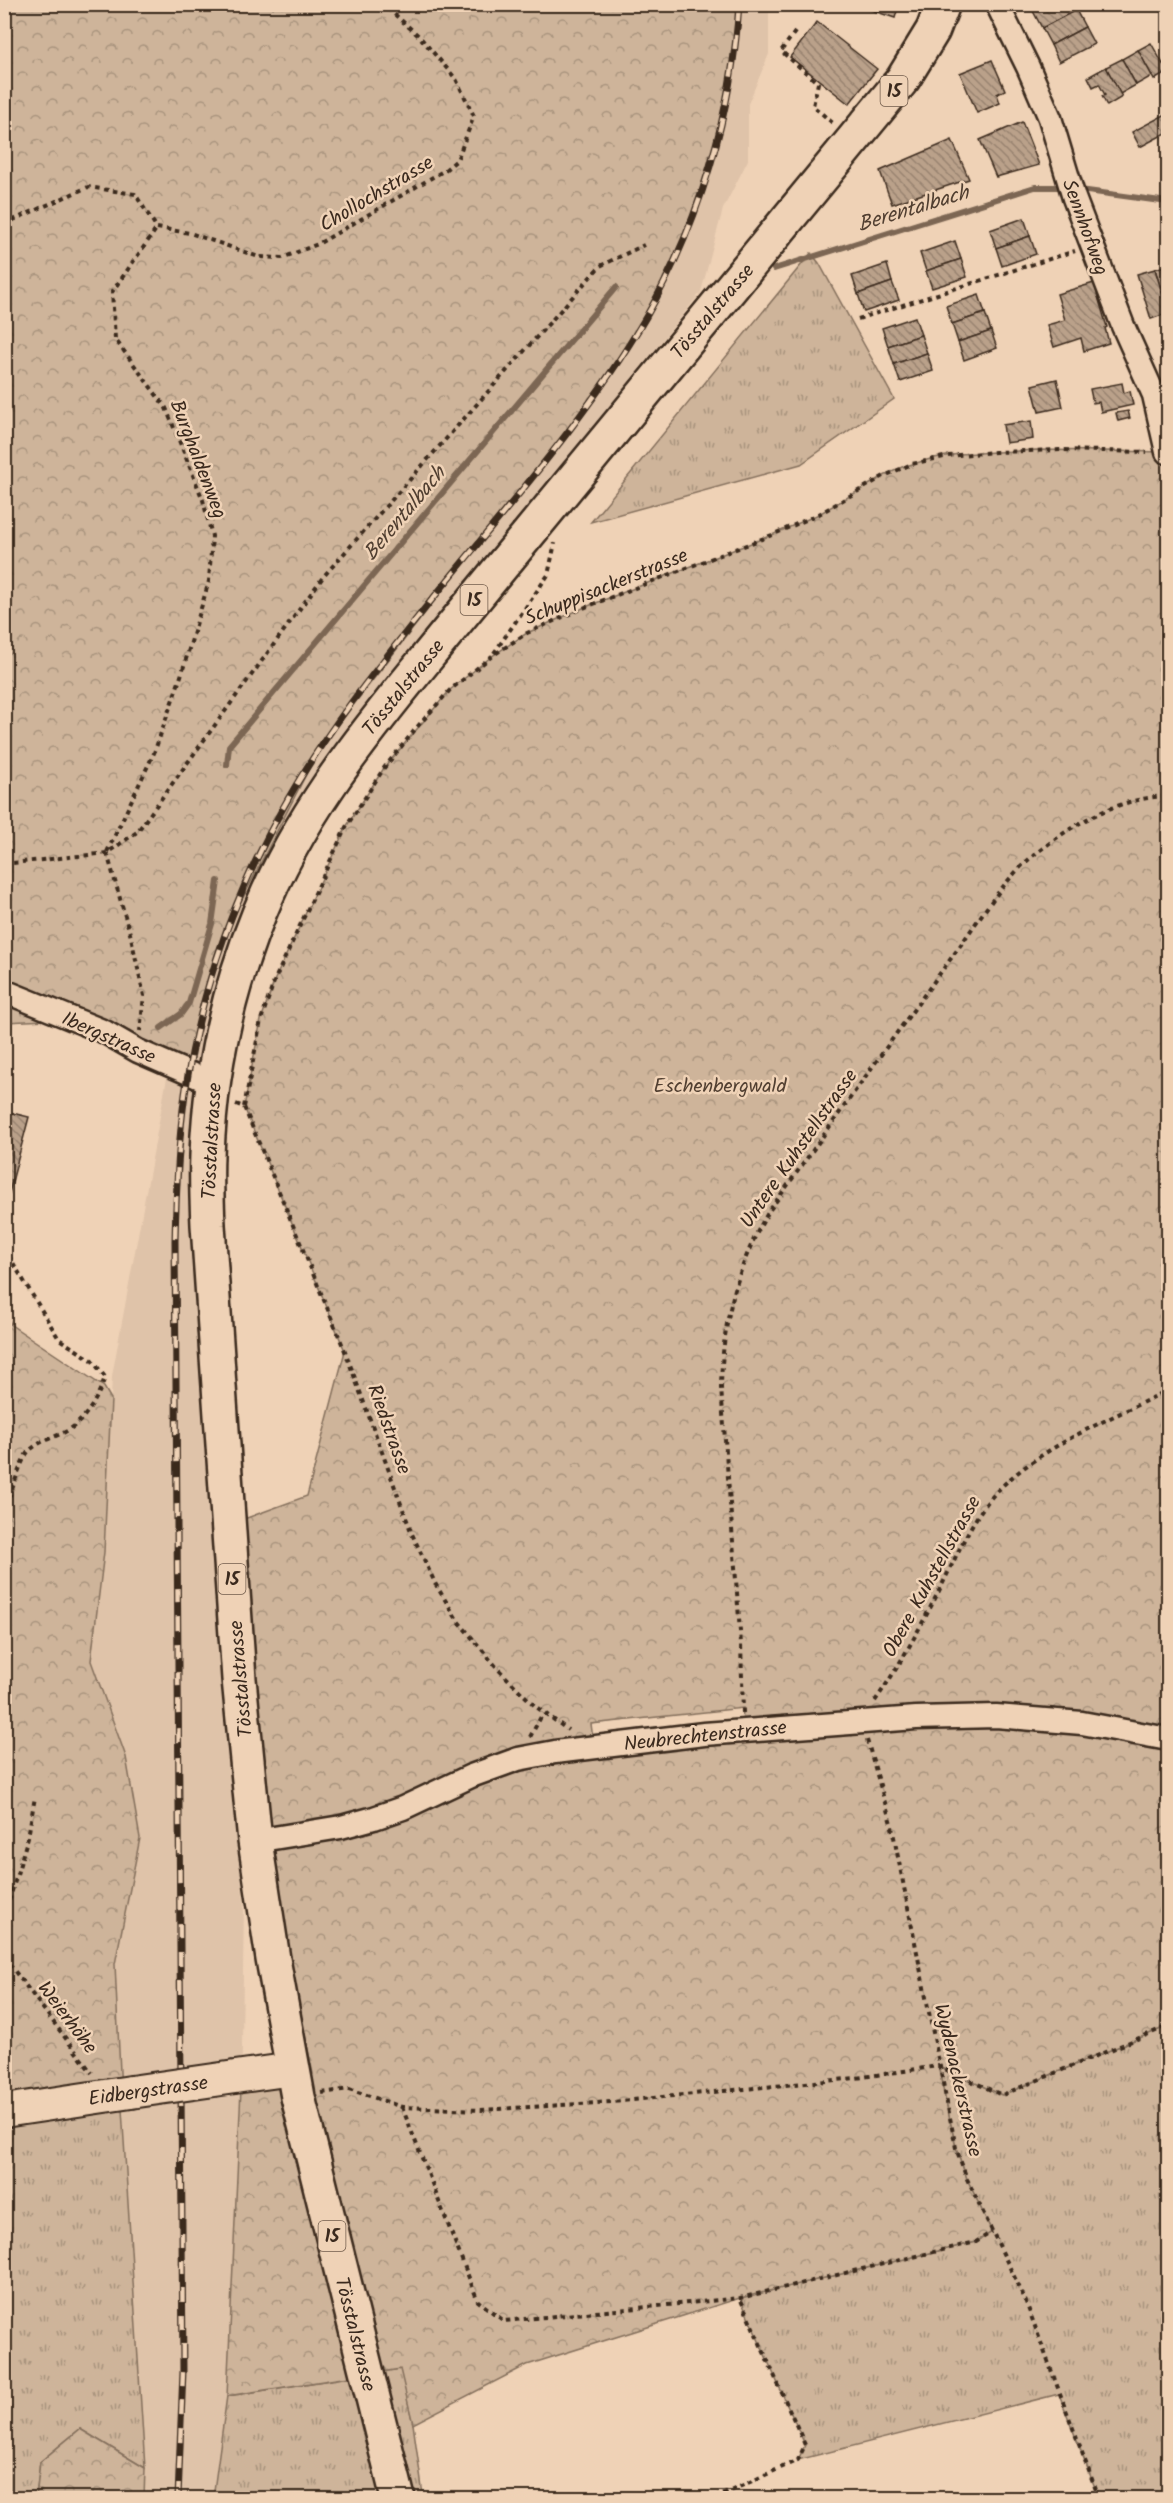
<svg xmlns="http://www.w3.org/2000/svg" width="1173" height="2503" font-family="Kalam,sans-serif">
	<style>
		.built { fill: #dfc3a9 }
		.grass { fill: url(#grass-tufts); stroke: #846f5c; stroke-width: 1.5 }
		.forest { fill: url(#forest-crowns); stroke: #846f5c; stroke-width: 1.5; fill-rule: evenodd }
		.lines { fill: none; stroke-linecap: round; stroke-linejoin: round }
		.stream { stroke: #7b6653; stroke-width: 6 }
		.building { fill: url(#building-back-hatch); stroke: #3b2a1e; stroke-width: 1.5 }
		.street-casing { stroke: #3b2a1e; stroke-width: 27 }
		.secondary-casing { stroke: #3b2a1e; stroke-width: 36 }
		.primary-casing { stroke: #3b2a1e; stroke-width: 38 }
		.path { stroke: #3b2a1e; stroke-width: 4; stroke-dasharray: 4.5 4.5; stroke-linecap: butt }
		.street { stroke: #efd2b6; stroke-width: 22 }
		.secondary { stroke: #efd2b6; stroke-width: 32 }
		.primary { stroke: #efd2b6; stroke-width: 33 }
		.rail-casing { stroke: #3b2a1e; stroke-width: 7 }
		.rail { stroke: #efd2b6; stroke-width: 4.5; stroke-dasharray: 14; stroke-linecap: butt }
		.secondary-bridge-casing { stroke: #3b2a1e; stroke-width: 36; stroke-linecap: butt }
		.secondary-bridge { stroke: #efd2b6; stroke-width: 32 }
		.labels { text-anchor: middle; stroke-width: 5; stroke-linejoin: round; paint-order: stroke }
		.shield { fill: #efd2b6; stroke: #715c4c; stroke-width: 1.5 }
		.shield-label { font-size: 18px; font-weight: bold; fill: #3b2a1e }
		.street-label { font-size: 20px; fill: #3b2a1e; stroke: #efd2b6 }
		.park-label { font-size: 20px; fill: #513f31; stroke: #efd2b6 }
		.water-label { font-size: 21px; font-style: italic; fill: #503e30; stroke: #efd2b6 }
	</style>
	<defs>
		<pattern id="grass-tufts" width="24" height="20" patternUnits="userSpaceOnUse" patternTransform="scale(1.5)"><rect width="24" height="20" fill="#ceb49a"/><path d="M3 7l-1-3M5 7V3M7 7l1-3M15 17l-1-3M17 17v-4M19 17l1-3" fill="none" stroke="#a8937d"/></pattern>
		<pattern id="forest-crowns" width="20" height="18" patternUnits="userSpaceOnUse" patternTransform="scale(1.5)"><rect width="20" height="18" fill="#ceb49a"/><path d="M2 6a3 3 0 1 1 6 0M12 15a3 3 0 1 1 6 0" fill="none" stroke="#a8937d"/></pattern>
		<pattern id="building-back-hatch" width="6" height="6" patternUnits="userSpaceOnUse" patternTransform="scale(1.5)"><rect width="6" height="6" fill="#baa18a"/><path d="M-1 5l2 2M0 0l6 6M5-1l2 2" fill="none" stroke="#988370"/></pattern>
	</defs>
	<rect width="100%" height="100%" fill="#efd2b6"/>
	<filter id="ink" filterUnits="userSpaceOnUse"><feTurbulence type="fractalNoise" baseFrequency=".0167" numOctaves="2"/><feDisplacementMap in="SourceGraphic" scale="12" xChannelSelector="R" yChannelSelector="G"/><feConvolveMatrix kernelMatrix="1 2 1 2 8 2 1 2 1" color-interpolation-filters="sRGB"/></filter>
	<g filter="url(#ink)">
		<path class="built" d="M708 5H769V54L748 104V160L723 209 701 292 326 759 271 845 234 938 196 1093 190 1215 221 1688 244 1900 241 2117 227 2396 213 2498H144L145 2468 122 2137 115 1964 140 1838 126 1757 91 1661 104 1552 112 1376 167 1078 216 928Z"/>
		<g class="grass">
			<path d="M811 253 819 263 894 399 801 464 591 522Z"/>
			<path d="M5 991 69 1019 5 1022Z"/>
			<path d="M1168 2026V2498H1099L1059 2394 798 2460 805 2445 740 2298 976 2242 992 2232 967 2179 956 2148 938 2066 1002 2095Z"/>
			<path d="M121 2094 145 2468 80 2429 40 2462 36 2498H5V2111Z"/>
			<path d="M401 2369 413 2424 423 2495 440 2498H213L227 2396Z"/>
		</g>
		<g class="forest">
			<path d="M721 4 738 10 729 84 714 152 691 220 660 290 628 345 585 408 319 749 225 933 203 1008 189 1072 5 991V5Z"/>
			<path d="M1036 450 1168 452V2026L1002 2095 938 2066 956 2148 967 2179 992 2232 976 2242 740 2298 527 2365 413 2424 400 2369 227 2396 241 2089 313 2074C297 1997 282 1919 271 1841 256 1734 251 1626 244 1519L307 1496 345 1351 244 1107 261 1020 275 979 346 827 384 768 450 690 492 656 527 633 583 608 772 535 819 514 884 476 902 467 934 458 959 454ZM743 1708 742 1730 594 1746 591 1724Z"/>
			<path d="M4 1308 11 1325 104 1387 111 1399 104 1552 91 1661 126 1757 140 1838 115 1964 121 2094 4 2111Z"/>
			<path d="M80 2429 145 2468 144 2498H36L40 2462Z"/>
		</g>
		<g class="lines">
			<g class="stream">
				<path d="M1080 190 1168 202"/>
				<path d="M774 269 1035 187H1063"/>
				<path d="M227 765 229 746 616 287"/>
				<path d="M161 1028 181 1014 189 1003 212 924 218 881"/>
			</g>
		</g>
		<g class="building">
			<path d="M853 4H899L895 18Z"/>
			<path d="M1045 4H1074L1076 10 1042 28 1033 11Z"/>
			<path d="M1076 10 1085 27 1051 45 1042 28Z"/>
			<path d="M817 22 877 69 849 104 790 57Z"/>
			<path d="M1085 27 1094 44 1059 62 1051 45Z"/>
			<path d="M1151 43 1163 64 1165 63 1168 70V72L1154 80 1138 50Z"/>
			<path d="M1138 50 1152 76 1136 85 1122 59Z"/>
			<path d="M1122 59 1136 85 1120 94 1106 67Z"/>
			<path d="M992 60 1005 90 997 94 1000 103 977 113 960 73Z"/>
			<path d="M1106 67 1122 97 1107 106 1102 96 1105 95 1099 84 1093 87 1088 77Z"/>
			<path d="M1168 113V132L1140 147 1132 132Z"/>
			<path d="M1022 122 1039 165 996 177 980 140Z"/>
			<path d="M952 140 969 179 892 204 880 171Z"/>
			<path d="M1024 218 1030 236 996 248 990 230Z"/>
			<path d="M1030 236 1036 254 1002 266 996 248Z"/>
			<path d="M955 241 961 259 926 271 920 253Z"/>
			<path d="M961 259 967 277 932 288 926 271Z"/>
			<path d="M887 264 892 282 858 294 852 276Z"/>
			<path d="M1168 265V313L1155 269Z"/>
			<path d="M1155 269 1168 313 1151 319 1137 274Z"/>
			<path d="M892 282 899 300 864 312 858 294Z"/>
			<path d="M1094 283 1107 327 1105 328 1109 343 1084 351 1081 338 1054 347 1047 325 1065 320 1057 294Z"/>
			<path d="M979 295 985 313 952 324 946 306Z"/>
			<path d="M985 313 991 331 958 342 952 324Z"/>
			<path d="M915 317 921 335 888 346 882 328Z"/>
			<path d="M991 331 997 348 964 360 958 342Z"/>
			<path d="M921 335 927 353 894 364 888 346Z"/>
			<path d="M927 353 933 371 900 382 894 364Z"/>
			<path d="M1057 379 1063 407 1039 412 1032 385Z"/>
			<path d="M1122 383 1124 393 1130 391 1133 405 1101 412 1099 402 1093 403 1090 389Z"/>
			<path d="M1128 411 1130 418 1118 421 1116 413Z"/>
			<path d="M1031 421 1033 439 1006 443 1003 425Z"/>
			<path d="M4 1111 29 1117 4 1212Z"/>
		</g>
		<g class="lines">
			<defs>
				<g id="street">
					<path d="M997 4 1028 67 1050 118 1074 198 1123 326 1154 395 1167 452"/>
					<path d="M4 991 105 1032 138 1051 200 1078 213 1086"/>
					<path d="M255 1841 341 1827 374 1818 403 1808 471 1776 518 1759 555 1752 704 1734 916 1718 996 1716 1082 1723 1168 1739"/>
				</g>
				<g id="secondary">
					<path d="M235 2077 293 2069"/>
					<path d="M4 2111 131 2092"/>
				</g>
				<path id="primary" d="M398 2498 298 2097 273 1959 255 1841 239 1679 208 1225C207 1202 206 1178 207 1155 210 1073 228 990 259 914 297 820 357 743 420 666 455 623 490 580 525 538 652 385 778 232 903 79L933 30 943 4"/>
			</defs>
			<use href="#street" class="street-casing"/>
			<use href="#secondary" class="secondary-casing"/>
			<use href="#primary" class="primary-casing"/>
			<g class="path">
				<path d="M795 32 781 51 818 83 813 106 835 125"/>
				<path d="M4 224 88 187 135 194 157 228"/>
				<path d="M157 228 190 233 259 257 282 258 318 244 445 170 457 160 474 116 456 79 419 36 383 4"/>
				<path d="M858 319 1075 251"/>
				<path d="M494 653 548 575 555 543"/>
				<path d="M107 852 154 753 181 676 209 581 212 536 203 500 166 408 115 339 112 292 157 228"/>
				<path d="M107 853 131 937 144 996 140 1031"/>
				<path d="M4 864 107 853 137 832 323 577 600 266 644 245"/>
				<path d="M236 1104 244 1107 345 1351 412 1534 436 1585 458 1621 499 1670 535 1706 568 1730"/>
				<path d="M244 1107 261 1020 275 979 346 827 384 768 418 726 450 690 492 656 527 633 583 608 772 535 819 514 884 476 912 464 948 456 995 452 1060 450 1147 452"/>
				<path d="M4 1248 59 1339 92 1360 105 1377C99 1396 85 1422 65 1432 53 1438 39 1441 29 1451 21 1458 10 1498 4 1511"/>
				<path d="M875 1701C901 1664 922 1624 943 1583 957 1555 970 1523 990 1499 1034 1448 1109 1420 1168 1390"/>
				<path d="M743 1713 741 1644 721 1388C722 1325 736 1266 769 1211 830 1127 890 1041 952 957 977 923 1001 882 1034 855 1074 823 1117 798 1168 796"/>
				<path d="M530 1737 543 1713"/>
				<path d="M867 1740 892 1827 956 2148 967 2179 1024 2297 1099 2498"/>
				<path d="M4 1918 28 1837 35 1797"/>
				<path d="M4 1957 92 2073"/>
				<path d="M322 2093 349 2089 402 2107 481 2110 612 2102 856 2078 938 2066 1002 2095 1168 2026"/>
				<path d="M402 2107 478 2301 504 2321 740 2298 976 2242 992 2232"/>
				<path d="M715 2498 798 2460 805 2445 740 2298"/>
			</g>
			<use href="#street" class="street"/>
			<use href="#secondary" class="secondary"/>
			<use href="#primary" class="primary"/>
			<defs>
				<path id="rail" d="M178 2498 183 2371 175 1241C176 1192 178 1143 185 1094 200 990 236 890 288 799 326 732 374 672 422 612 499 516 584 423 646 317 700 222 732 113 739 4"/>
			</defs>
			<use href="#rail" class="rail-casing"/>
			<use href="#rail" class="rail"/>
			<defs>
				<path id="secondary-bridge" d="M131 2092 235 2077"/>
			</defs>
			<use href="#secondary-bridge" class="secondary-bridge-casing"/>
			<use href="#secondary-bridge" class="secondary-bridge"/>
		</g>
	</g>
	<g class="labels">
		<g class="shield">
			<rect x="880.5" y="76" width="27" height="30" rx="4.5"/>
			<rect x="460.5" y="585" width="27" height="30" rx="4.5"/>
			<rect x="218.5" y="1564" width="27" height="30" rx="4.5"/>
			<rect x="318.5" y="2221" width="27" height="30" rx="4.5"/>
		</g>
		<g class="shield-label">
			<text x="894" y="97">15</text>
			<text x="474" y="606">15</text>
			<text x="232" y="1585">15</text>
			<text x="332" y="2242">15</text>
		</g>
		<g class="street-label">
			<text transform="translate(376 193) rotate(-31)" y="7">Chollochstrasse</text>
			<text transform="translate(1086 227) rotate(70)" y="7">Sennhofweg</text>
			<text transform="translate(712 311) rotate(-50)" y="7">Tösstalstrasse</text>
			<text transform="translate(199 459) rotate(69)" y="7">Burghaldenweg</text>
			<text transform="translate(606 586) rotate(-22)" y="7">Schuppisackerstrasse</text>
			<text transform="translate(403 687) rotate(-51)" y="7">Tösstalstrasse</text>
			<text transform="translate(109 1037) rotate(24)" y="7">Ibergstrasse</text>
			<text transform="translate(211 1141) rotate(-87)" y="7">Tösstalstrasse</text>
			<text transform="translate(798 1148) rotate(-55)" y="7">Untere Kuhstellstrasse</text>
			<text transform="translate(390 1429) rotate(70)" y="7">Riedstrasse</text>
			<text transform="translate(931 1576) rotate(-61)" y="7">Obere Kuhstellstrasse</text>
			<text transform="translate(240 1679) rotate(-95)" y="7">Tösstalstrasse</text>
			<text transform="translate(705 1735) rotate(-6)" y="7">Neubrechtenstrasse</text>
			<text transform="translate(68 2017) rotate(53)" y="7">Weierhöhe</text>
			<text transform="translate(959 2080) rotate(77)" y="7">Wydenackerstrasse</text>
			<text transform="translate(148 2090) rotate(-8)" y="7">Eidbergstrasse</text>
			<text transform="translate(356 2334) rotate(76)" y="7">Tösstalstrasse</text>
		</g>
		<g class="park-label">
			<text x="720" y="1092">Eschenbergwald</text>
		</g>
		<g class="water-label">
			<text transform="translate(913 208) rotate(-17)" y="7">Berentalbach</text>
			<text transform="translate(404 513) rotate(-50)" y="7">Berentalbach</text>
		</g>
	</g>
	<rect width="1173" height="2503" fill="none" stroke="#efd2b6" stroke-width="24"/>
	<rect x="12" y="12" width="1149" height="2479" fill="none" stroke="#3b2a1e" stroke-width="2" filter="url(#ink)"/>
</svg>
